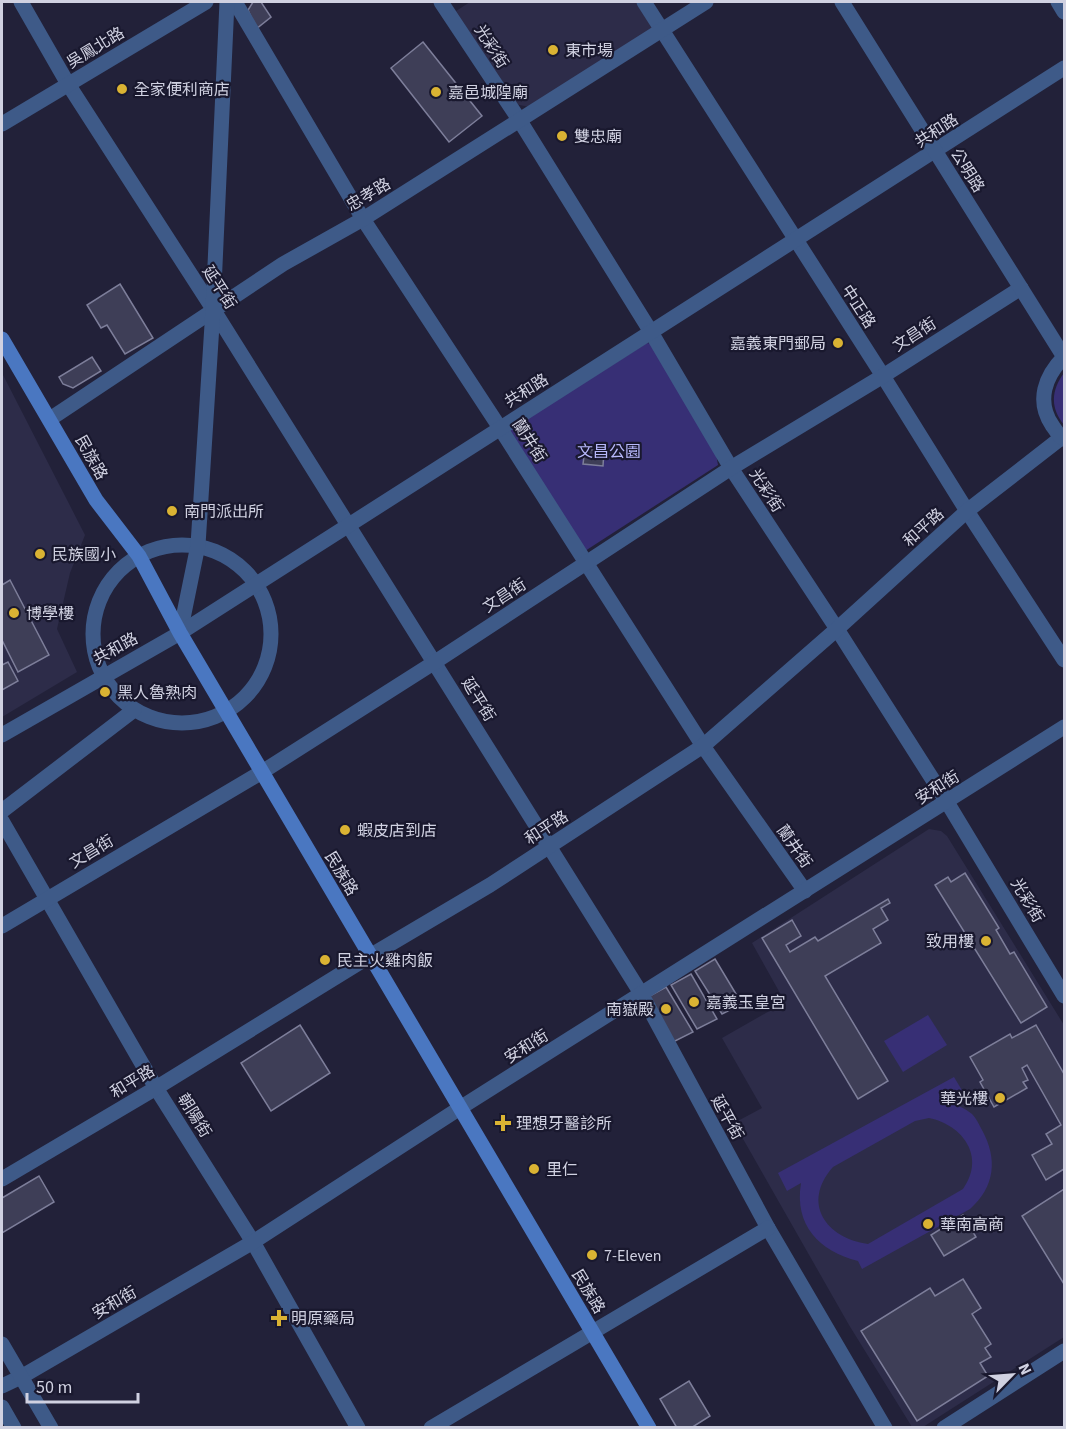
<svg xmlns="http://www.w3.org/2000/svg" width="1066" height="1429" font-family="'Source Sans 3','Noto Sans TC',sans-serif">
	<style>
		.built { fill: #2d2c49 }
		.green { fill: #372f75; fill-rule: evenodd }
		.building { fill: #3e3e57; stroke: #7d7e9a; stroke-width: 1.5 }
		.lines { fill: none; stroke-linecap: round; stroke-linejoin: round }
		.minor { stroke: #3e5a88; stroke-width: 15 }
		.tertiary { stroke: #3e5a88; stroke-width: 15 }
		.secondary { stroke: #4a77c1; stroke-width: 15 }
		.poi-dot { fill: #dab333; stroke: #19182e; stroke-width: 2 }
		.labels { text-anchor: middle; stroke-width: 4.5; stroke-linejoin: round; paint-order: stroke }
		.street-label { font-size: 16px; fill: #d0d1e1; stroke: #19182e }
		.poi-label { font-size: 16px; fill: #d0d1e1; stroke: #19182e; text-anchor: start }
		.park-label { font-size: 16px; fill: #b7b8fa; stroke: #19182e }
	</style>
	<rect width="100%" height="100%" fill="#222139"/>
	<g class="built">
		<path d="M470 2H636L654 31 534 108 515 104 456 11Z"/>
		<path d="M2 373 85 535 70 573 57 629 77 672 2 717Z"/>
		<path d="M929 829 941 831 947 836 1064 1025V1337L923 1427H912L849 1325 734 1123 762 1108 722 1038 785 1002 752 943Z"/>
	</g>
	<g class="green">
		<path d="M647 343 652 344 716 454 718 465 585 551 508 431Z"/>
		<path d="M1064 373V425C1050 408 1051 390 1064 373Z"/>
		<path d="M928 1015 947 1045 903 1072 884 1041Z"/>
		<path d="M954 1077 963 1092 947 1101C956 1105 965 1108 972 1114 977 1119 979 1125 982 1130 998 1159 995 1187 970 1209L862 1269 858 1261C819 1251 794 1225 801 1183L787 1191 778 1173ZM929 1118C963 1125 986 1157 963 1189L868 1244C826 1238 801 1203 833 1167L915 1121Z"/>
	</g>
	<g class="building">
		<path d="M253 2H261L271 17 256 29 248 10Z"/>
		<path d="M423 42 482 116 449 142 391 68Z"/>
		<path d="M120 284 153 338 125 354 107 325 101 328 87 305Z"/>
		<path d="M92 357 101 371 73 388 63 384 59 377Z"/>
		<path d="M585 449 604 451 603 466 583 464Z"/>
		<path d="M10 580 49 655 18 672 2 640V585Z"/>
		<path d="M8 662 18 681 2 690V665Z"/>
		<path d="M965 873 999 928 996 930 1010 954 1014 952 1047 1007 1021 1023 935 885 948 877 951 882Z"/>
		<path d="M888 899 890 903 881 908 888 920 873 929 881 943 825 976 888 1081 858 1099 762 938 792 920 801 936 786 945 790 952 815 937 818 941Z"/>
		<path d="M715 959 742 1004 722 1014 695 971Z"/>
		<path d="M691 974 717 1019 697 1029 671 985Z"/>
		<path d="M666 987 693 1032 673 1042 646 998Z"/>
		<path d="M300 1025 330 1073 271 1111 241 1063Z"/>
		<path d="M1036 1025 1064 1074V1169L1046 1180 1032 1155 1052 1144 1046 1134 1061 1125 1027 1065 1022 1068 1028 1080 1023 1082 1027 1088 994 1107 980 1082 983 1080 970 1057 1010 1034 1012 1038Z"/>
		<path d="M39 1176 54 1202 2 1233V1198Z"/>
		<path d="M1064 1189V1284L1022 1216Z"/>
		<path d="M963 1215 976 1237 944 1256 931 1235Z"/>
		<path d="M963 1279 981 1308 972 1314 991 1344 985 1348 991 1357 980 1363 988 1376 917 1421 861 1331 930 1288 935 1296Z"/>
		<path d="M689 1381 710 1416 691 1428H677L660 1399Z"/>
	</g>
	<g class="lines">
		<g class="minor">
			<path d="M21 2 68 84 213 309 642 995 768 1228 885 1428"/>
			<path d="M235 2 363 219 500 428 703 746 805 891"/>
			<path d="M441 2 520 121 651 332 731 468 837 629 947 802 1064 996"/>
			<path d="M644 2 883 376 967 511 1064 660"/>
			<path d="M1058 2 1064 12"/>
			<path d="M50 419 283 264 363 219 706 2"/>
			<circle cx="182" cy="634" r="89"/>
			<path d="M180 633 198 545 213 309 227 2"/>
			<path d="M2 735 180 633 1064 68"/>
			<path d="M2 811 134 710"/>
			<path d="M2 821 156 1088 253 1242 358 1428"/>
			<path d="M2 926 262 772 435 662 731 468 883 376 1021 288"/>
			<path d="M2 1179 156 1088 370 956 490 885 703 746 837 629 967 511 1061 438"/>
			<path d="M2 1386 21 1377 253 1242 460 1108 1064 727"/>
			<path d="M431 1428 768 1228"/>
			<path d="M944 1428 1064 1351"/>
		</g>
		<g class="tertiary">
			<path d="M842 2 1064 357"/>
			<path d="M2 124 206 2"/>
			<path d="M1064 357C1045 376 1036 401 1052 425 1056 431 1059 436 1064 439"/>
			<path d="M2 1344 51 1428"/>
			<path d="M2 1407 14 1428"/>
		</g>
		<path class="secondary" d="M2 339 96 500 139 556 180 633 649 1428"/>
	</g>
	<g class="poi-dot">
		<circle cx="553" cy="50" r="6"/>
		<circle cx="122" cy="89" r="6"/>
		<circle cx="436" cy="92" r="6"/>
		<circle cx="562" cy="136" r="6"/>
		<circle cx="838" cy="343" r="6"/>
		<circle cx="172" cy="511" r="6"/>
		<circle cx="40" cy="554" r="6"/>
		<circle cx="14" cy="613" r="6"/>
		<circle cx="105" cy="692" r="6"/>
		<circle cx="345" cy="830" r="6"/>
		<circle cx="986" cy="941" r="6"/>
		<circle cx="325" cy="960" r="6"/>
		<circle cx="694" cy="1002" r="6"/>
		<circle cx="666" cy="1009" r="6"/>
		<circle cx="1000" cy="1098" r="6"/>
		<path d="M500 1114h6v6h6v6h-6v6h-6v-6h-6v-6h6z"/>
		<circle cx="534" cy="1169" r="6"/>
		<circle cx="928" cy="1224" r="6"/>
		<circle cx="592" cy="1255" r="6"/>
		<path d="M276 1309h6v6h6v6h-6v6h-6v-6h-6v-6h6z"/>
	</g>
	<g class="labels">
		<g class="street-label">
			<text transform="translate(492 46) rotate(57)" y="6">光彩街</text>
			<text transform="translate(95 47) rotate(-31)" y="6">吳鳳北路</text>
			<text transform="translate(936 130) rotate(-33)" y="6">共和路</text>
			<text transform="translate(968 170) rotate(58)" y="6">公明路</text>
			<text transform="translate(368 194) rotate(-31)" y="6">忠孝路</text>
			<text transform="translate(220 287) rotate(57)" y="6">延平街</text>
			<text transform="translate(859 306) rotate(57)" y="6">中正路</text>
			<text transform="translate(914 334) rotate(-33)" y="6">文昌街</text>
			<text transform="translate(526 390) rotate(-32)" y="6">共和路</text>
			<text transform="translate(530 440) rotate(57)" y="6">蘭井街</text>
			<text transform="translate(92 457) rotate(61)" y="6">民族路</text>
			<text transform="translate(767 490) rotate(57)" y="6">光彩街</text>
			<text transform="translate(923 527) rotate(-42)" y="6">和平路</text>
			<text transform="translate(504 595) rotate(-33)" y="6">文昌街</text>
			<text transform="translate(115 648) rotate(-29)" y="6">共和路</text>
			<text transform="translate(479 699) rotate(58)" y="6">延平街</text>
			<text transform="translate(937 787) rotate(-32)" y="6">安和街</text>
			<text transform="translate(546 827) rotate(-33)" y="6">和平路</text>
			<text transform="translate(795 846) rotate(55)" y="6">蘭井街</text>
			<text transform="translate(91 851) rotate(-31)" y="6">文昌街</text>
			<text transform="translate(342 873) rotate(59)" y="6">民族路</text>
			<text transform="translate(1028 900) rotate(59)" y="6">光彩街</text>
			<text transform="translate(526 1046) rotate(-32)" y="6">安和街</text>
			<text transform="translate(132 1081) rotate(-31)" y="6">和平路</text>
			<text transform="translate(195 1115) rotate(58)" y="6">朝陽街</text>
			<text transform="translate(728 1117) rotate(61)" y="6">延平街</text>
			<text transform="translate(589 1291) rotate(59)" y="6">民族路</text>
			<text transform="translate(114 1302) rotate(-30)" y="6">安和街</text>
		</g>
		<g class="poi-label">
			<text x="565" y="56">東市場</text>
			<text x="134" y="95">全家便利商店</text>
			<text x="448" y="98">嘉邑城隍廟</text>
			<text x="574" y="142">雙忠廟</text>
			<text x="826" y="349" text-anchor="end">嘉義東門郵局</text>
			<text x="184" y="517">南門派出所</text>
			<text x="52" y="560">民族國小</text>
			<text x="26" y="619">博學樓</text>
			<text x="117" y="698">黑人魯熟肉</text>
			<text x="357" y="836">蝦皮店到店</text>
			<text x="974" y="947" text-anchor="end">致用樓</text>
			<text x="337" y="966">民主火雞肉飯</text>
			<text x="706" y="1008">嘉義玉皇宮</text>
			<text x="654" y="1015" text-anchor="end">南嶽殿</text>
			<text x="988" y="1104" text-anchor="end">華光樓</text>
			<text x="516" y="1129">理想牙醫診所</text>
			<text x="546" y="1175">里仁</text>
			<text x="940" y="1230">華南高商</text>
			<text x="604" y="1261">7-Eleven</text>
			<text x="291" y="1324">明原藥局</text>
		</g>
		<g class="park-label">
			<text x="609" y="457">文昌公園</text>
		</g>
	</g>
	<rect width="1066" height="1429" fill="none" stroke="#d0d1e1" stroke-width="6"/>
	<g transform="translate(1012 1375) rotate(65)" stroke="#19182e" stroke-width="4.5" paint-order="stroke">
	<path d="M0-4.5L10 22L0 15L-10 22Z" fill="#d0d1e1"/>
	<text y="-9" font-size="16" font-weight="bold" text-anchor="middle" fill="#d0d1e1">N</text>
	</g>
	<path d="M27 1393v9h111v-9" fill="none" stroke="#d0d1e1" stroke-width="3"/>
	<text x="36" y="1393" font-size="18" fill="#d0d1e1" stroke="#19182e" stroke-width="4.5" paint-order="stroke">50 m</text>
</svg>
